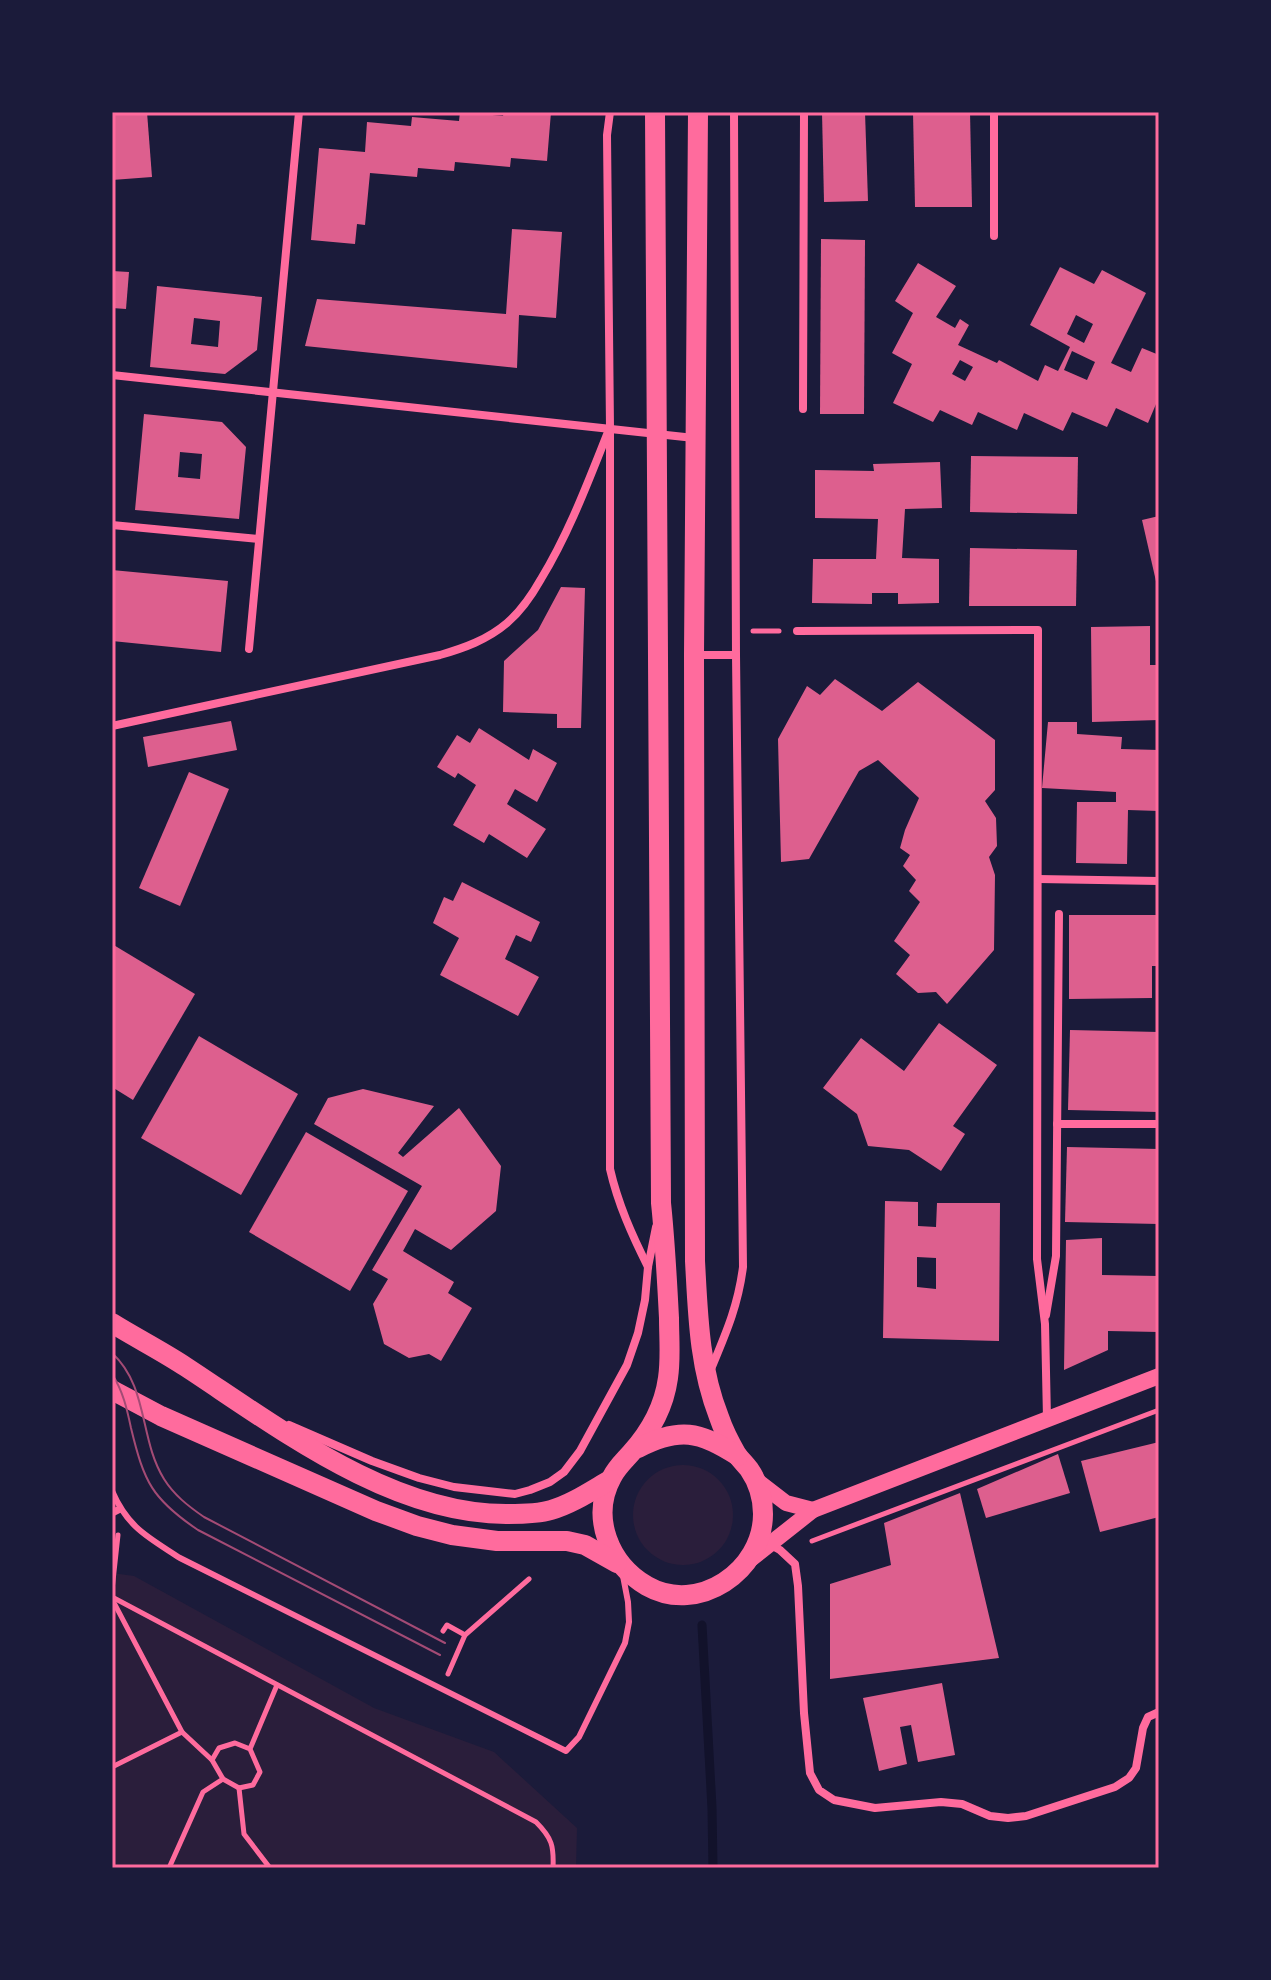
<svg xmlns="http://www.w3.org/2000/svg" width="1271" height="1980" font-family="'Asap Condensed',sans-serif">
	<style>
		.green { fill: #2a1e3b }
		.lines { fill: none; stroke-linecap: round; stroke-linejoin: round }
		.stream { stroke: #12122b; stroke-width: 9 }
		.building { fill: #dd5f8e; fill-rule: evenodd }
		.path { stroke: #ff6b9d; stroke-width: 5 }
		.service { stroke: #ff6b9d; stroke-width: 6 }
		.pedestrian { stroke: #ff6b9d; stroke-width: 7 }
		.minor { stroke: #ff6b9d; stroke-width: 8 }
		.secondary { stroke: #ff6b9d; stroke-width: 16 }
		.primary { stroke: #ff6b9d; stroke-width: 20 }
		.tram { stroke: #a44b75; stroke-width: 2 }
		.neatline { fill: none; stroke: #ff6b9d; stroke-width: 3 }
	</style>
	<rect width="100%" height="100%" fill="#1b1b3a"/>
	<g class="green">
		<circle cx="683" cy="1515" r="50"/>
		<path d="M112 1573 134 1576 374 1708 494 1752 577 1828 576 1868H112Z"/>
	</g>
	<g class="lines">
		<path class="stream" d="M702 1625 712 1808 713 1868"/>
	</g>
	<g class="building">
		<path d="M112 112H147L152 177 112 180Z"/>
		<path d="M460 112 503 116 504 112H551L547 161 511 158 510 167 455 162 454 171 418 168 417 177 370 173 365 225 357 224 355 244 311 240 319 148 365 152 367 122 411 126 412 117 459 121Z"/>
		<path d="M822 112H865L868 201 824 202Z"/>
		<path d="M913 112H970L972 207H915Z"/>
		<path d="M512 229 562 232 556 318 519 315 517 368 305 346 317 299 506 314Z"/>
		<path d="M821 239 865 240 864 414H820Z"/>
		<path d="M918 263 956 286 936 317 955 328 960 319 969 325 958 345 997 363 999 360 1038 381 1045 365 1058 371 1070 347 1030 325 1060 267 1094 284 1102 270 1146 293 1111 363 1131 372 1142 348 1159 355V397L1148 423 1116 408 1107 427 1072 412 1063 431 1024 413 1017 430 978 412 972 425 940 410 933 422 893 403 912 364 892 353 913 313 895 301ZM1076 315 1093 324 1084 343 1067 334ZM1072 351 1095 362 1087 380 1064 370ZM960 360 973 367 965 381 952 374Z"/>
		<path d="M112 271 129 272 126 309 112 308Z"/>
		<path d="M157 286 262 297 257 350 225 374 150 367ZM194 318 220 321 218 347 191 344Z"/>
		<path d="M144 414 222 422 246 447 239 519 135 510ZM180 452 202 454 200 479 178 477Z"/>
		<path d="M971 456 1078 457 1077 514 970 512Z"/>
		<path d="M940 462 942 508 905 509 902 558 939 559V603L898 604V593H872V604L812 603 813 559H876L878 519 815 518V470L874 471 873 464Z"/>
		<path d="M1159 516V590H1158L1142 520Z"/>
		<path d="M970 548 1077 550 1076 606H969Z"/>
		<path d="M112 570 228 581 221 652 112 641Z"/>
		<path d="M561 587 585 588 581 728H557V714L503 712 504 661 538 630Z"/>
		<path d="M1150 626V665H1159V720L1092 722 1091 627Z"/>
		<path d="M835 679 882 711 918 682 995 740V790L985 801 996 818 997 846 989 857 995 875 994 950 947 1004 936 992 918 993 896 974 910 955 894 941 920 902 909 891 916 880 903 866 910 855 900 848 905 830 919 798 878 760 859 771 809 859 781 862 778 739 807 686 820 695Z"/>
		<path d="M231 721 237 750 148 767 143 737Z"/>
		<path d="M1048 722H1077V734L1122 737 1121 749 1159 750V811L1128 810 1127 864 1076 863 1077 802H1116V792L1042 788Z"/>
		<path d="M479 728 529 760 533 749 557 763 537 802 515 789 507 804 546 829 527 858 489 834 484 843 453 825 476 785 458 773 455 778 437 767 457 735 470 743Z"/>
		<path d="M189 772 229 789 180 906 139 888Z"/>
		<path d="M462 882 540 922 531 942 516 935 505 959 539 977 518 1016 440 975 459 938 433 923 444 897 453 901Z"/>
		<path d="M1069 915H1159V966H1152V998L1069 999Z"/>
		<path d="M112 944 195 994 133 1100 112 1087Z"/>
		<path d="M939 1023 997 1065 953 1126 965 1134 941 1171 909 1150 868 1146 857 1114 823 1088 861 1038 904 1071Z"/>
		<path d="M1070 1030 1159 1032V1112L1068 1110Z"/>
		<path d="M199 1036 298 1094 241 1195 141 1138Z"/>
		<path d="M363 1089 434 1106 398 1153 403 1157 459 1108 501 1166 496 1211 451 1250 415 1229 403 1251 454 1282 448 1293 472 1308 441 1361 429 1354 409 1358 384 1344 373 1304 388 1279 372 1270 422 1186 314 1124 328 1098Z"/>
		<path d="M306 1132 408 1191 350 1291 249 1232Z"/>
		<path d="M1067 1147 1159 1149V1224L1065 1222Z"/>
		<path d="M885 1201 918 1202V1226L936 1227 937 1203H1000L999 1341 883 1338ZM917 1257 936 1258V1289L917 1287Z"/>
		<path d="M1102 1238V1275L1159 1276V1332L1108 1331V1350L1064 1370 1066 1240Z"/>
		<path d="M1159 1442V1517L1100 1532 1081 1461Z"/>
		<path d="M1058 1454 1070 1493 986 1518 977 1489Z"/>
		<path d="M960 1493 999 1658 830 1679V1584L891 1565 884 1523Z"/>
		<path d="M942 1683 955 1755 918 1762 911 1725 900 1727 907 1764 879 1771 863 1698Z"/>
	</g>
	<g class="lines">
		<g class="path">
			<path d="M753 631H779"/>
			<path d="M812 1541 1159 1410"/>
			<path d="M112 1590 118 1535"/>
			<path d="M112 1597 536 1822C552 1838 554 1846 553 1868"/>
			<path d="M112 1599 182 1732"/>
			<path d="M443 1631 447 1625 465 1635"/>
			<path d="M448 1674 465 1635 529 1579"/>
			<path d="M250 1749 235 1743 219 1748 212 1760 223 1779 239 1788 253 1785 260 1772 250 1749 277 1685"/>
			<path d="M112 1767 182 1732 212 1760"/>
			<path d="M239 1788 244 1834 270 1868"/>
			<path d="M169 1868 203 1792 223 1779"/>
		</g>
		<path class="service" d="M112 1491C128 1528 148 1537 180 1558L566 1751 579 1737 625 1643 629 1622 628 1602 623 1576"/>
		<path class="pedestrian" d="M112 1513 120 1509"/>
		<g class="minor">
			<path d="M610 112 607 135 610 428V1169C618 1204 632 1235 648 1267"/>
			<path d="M994 236V112"/>
			<path d="M112 375 694 438"/>
			<path d="M803 409 804 112"/>
			<path d="M112 525 259 539"/>
			<path d="M797 631 1038 630 1037 1259 1045 1324 1047 1419"/>
			<path d="M249 649 299 112"/>
			<path d="M694 655H736"/>
			<path d="M112 726 440 655C464 648 487 640 507 623 521 611 532 595 541 579 569 533 588 482 608 432"/>
			<path d="M1038 879 1159 881"/>
			<path d="M1057 1124H1159"/>
			<path d="M1046 1315 1056 1256 1059 914"/>
			<path d="M711 1369C726 1333 738 1306 743 1267L736 655 734 112"/>
			<path d="M289 1425 372 1461 419 1478 454 1487 515 1494 530 1490 550 1482 564 1472 580 1451 627 1365 638 1333 645 1300 648 1267 656 1227"/>
			<path d="M769 1544 780 1550 795 1564 798 1586 804 1713 810 1773 819 1790 834 1800 875 1808 941 1802 962 1804 990 1816 1008 1818 1026 1816 1115 1787 1129 1778 1136 1768 1143 1728 1148 1717 1159 1712"/>
		</g>
		<g class="secondary">
			<path d="M756 1480 786 1503 813 1510"/>
			<path d="M751 1559 813 1510 1159 1376"/>
		</g>
		<g class="primary">
			<path d="M655 112 661 1203C665 1241 667 1279 669 1318 669 1338 671 1358 668 1378 664 1407 650 1432 631 1453 624 1461 617 1467 612 1477 590 1517 609 1564 647 1586 698 1615 763 1571 763 1514 763 1498 758 1482 749 1469 745 1464 741 1460 737 1455 730 1443 723 1429 719 1417 699 1366 698 1315 695 1261L694 655 698 112"/>
			<path d="M112 1323C136 1338 162 1351 186 1367 279 1428 392 1515 508 1514 522 1514 538 1514 551 1510 572 1504 591 1491 610 1480"/>
			<path d="M112 1390 161 1416 376 1511 417 1526 452 1535 497 1541H567L585 1545 617 1563"/>
			<path d="M638 1448C679 1427 700 1431 738 1456"/>
		</g>
		<g class="tram">
			<path d="M112 1353C149 1387 139 1439 164 1479 174 1495 188 1506 204 1517L445 1643"/>
			<path d="M112 1374C123 1391 127 1409 131 1428 144 1482 152 1499 198 1530L440 1655"/>
		</g>
	</g>
	<rect width="1271" height="1980" fill="none" stroke="#1b1b3a" stroke-width="228"/>
	<rect x="114" y="114" width="1043" height="1752" class="neatline"/>
</svg>
